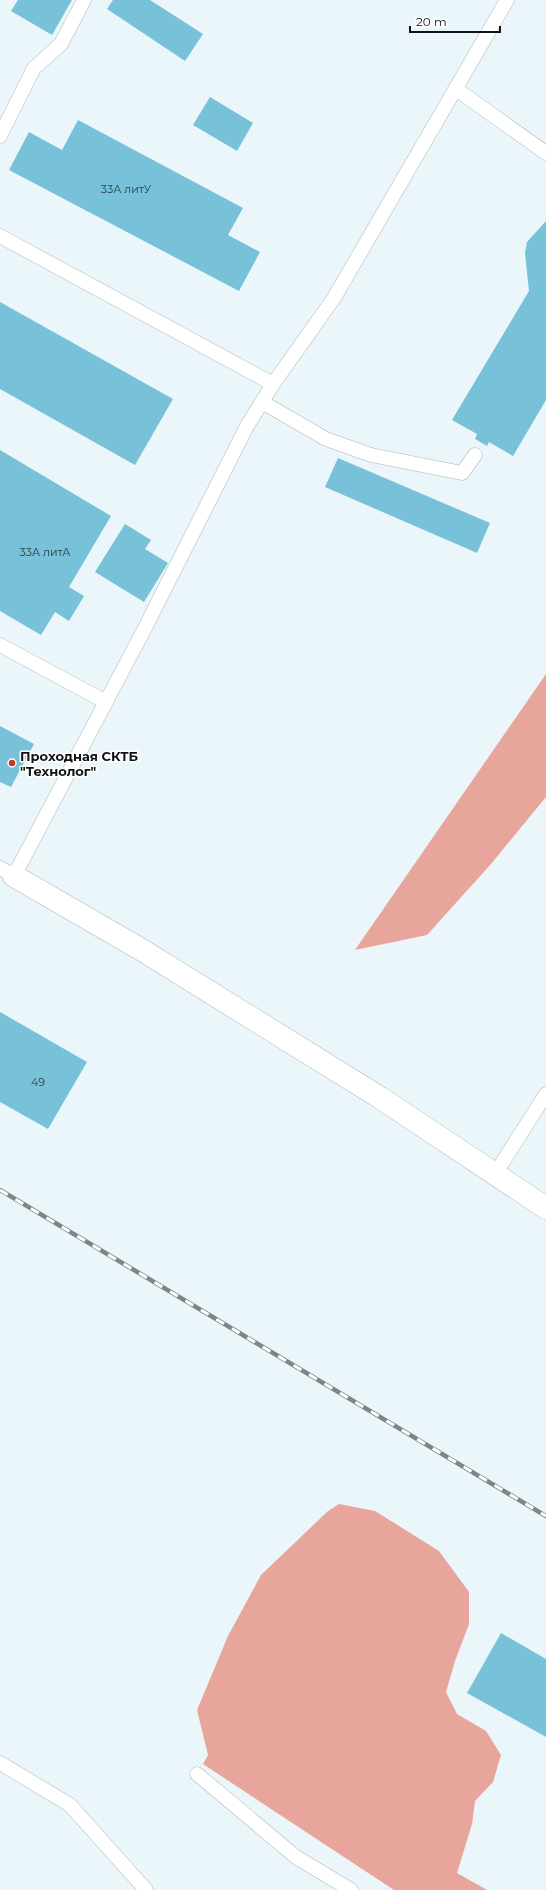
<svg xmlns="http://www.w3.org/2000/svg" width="546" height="1890" font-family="Montserrat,sans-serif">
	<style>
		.forest { fill: #e8a59b }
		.building { fill: #77c1d9 }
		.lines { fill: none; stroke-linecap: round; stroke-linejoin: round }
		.service-casing { stroke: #adb7ba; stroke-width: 15 }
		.minor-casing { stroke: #adb7ba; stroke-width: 23 }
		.service { stroke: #fff; stroke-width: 14 }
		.minor { stroke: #fff; stroke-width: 22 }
		.rail-casing { stroke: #7d8587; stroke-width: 4.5 }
		.rail { stroke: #fff; stroke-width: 3; stroke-dasharray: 9; stroke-linecap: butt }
		.poi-dot { fill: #c6392d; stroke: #fff; stroke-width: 1.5 }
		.labels { text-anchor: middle; stroke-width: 3; stroke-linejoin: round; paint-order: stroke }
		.number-label { font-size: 11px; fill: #293e45 }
		.poi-label { font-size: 13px; font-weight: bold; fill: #0f1314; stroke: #fff; text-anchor: start }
	</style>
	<rect width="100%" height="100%" fill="#ebf6fa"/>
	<g class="forest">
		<path d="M546 674V797L491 864 427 935 355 950Z"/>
		<path d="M339 1504 375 1511 439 1551 469 1592V1624L455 1661 446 1692 457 1714 486 1731 501 1755 493 1782 475 1801 472 1824 457 1873 487 1890H394L203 1764 208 1755 197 1710 228 1636 261 1575 328 1511Z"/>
	</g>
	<g class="building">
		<path d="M18 0H72L52 35 11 11Z"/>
		<path d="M113 0H150L203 34 185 61 107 9Z"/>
		<path d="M210 97 253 123 237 151 193 125Z"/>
		<path d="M78 120 243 208 228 235 260 252 239 291 9 170 29 132 62 150Z"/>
		<path d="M546 221V400L513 456 489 442 487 446 475 439 477 434 452 420 529 291 525 253 527 242Z"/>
		<path d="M0 302 173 399 135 465 0 389Z"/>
		<path d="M0 450 111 516 69 587 84 596 69 621 55 612 41 635 0 611Z"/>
		<path d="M338 458 490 523 477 553 325 487Z"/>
		<path d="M125 524 151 540 145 549 168 563 144 602 95 572Z"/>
		<path d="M0 726 34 744 11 787 0 782Z"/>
		<path d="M0 1012 87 1062 48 1129 0 1102Z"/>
		<path d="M501 1633 546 1659V1737L467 1693Z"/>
	</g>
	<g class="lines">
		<defs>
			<g id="service">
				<path d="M456 89 546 153"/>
				<path d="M0 136 34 68 61 44 84 0"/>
				<path d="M0 236 273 384"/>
				<path d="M262 402 326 439 371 455 462 473 475 455"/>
				<path d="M0 645 106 702"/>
				<path d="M0 868 14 876 146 626 247 426 273 384 334 298 507 0"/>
				<path d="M495 1174 546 1094"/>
				<path d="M0 1763 70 1805 146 1890"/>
				<path d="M197 1774 296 1857 351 1890"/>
			</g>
			<path id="minor" d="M14 876 142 950 379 1097 546 1208"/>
		</defs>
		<use href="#service" class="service-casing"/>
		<use href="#minor" class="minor-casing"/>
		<use href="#service" class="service"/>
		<use href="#minor" class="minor"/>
		<defs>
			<path id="rail" d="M0 1190 546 1516"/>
		</defs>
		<use href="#rail" class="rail-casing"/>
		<use href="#rail" class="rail"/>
	</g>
	<circle class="poi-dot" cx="12" cy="763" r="4"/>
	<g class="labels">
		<g class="number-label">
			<text x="126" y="193">33А литУ</text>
			<text x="45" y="556">33А литА</text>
			<text x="38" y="1086">49</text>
		</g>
		<g class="poi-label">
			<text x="20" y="761">Проходная СКТБ<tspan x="20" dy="15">"Технолог"</tspan></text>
		</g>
	</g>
	<path d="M410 26v6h90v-6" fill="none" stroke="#0f1314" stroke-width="2"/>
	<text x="416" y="26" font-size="12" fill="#0f1314" stroke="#ffffff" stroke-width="3" paint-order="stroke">20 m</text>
</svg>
